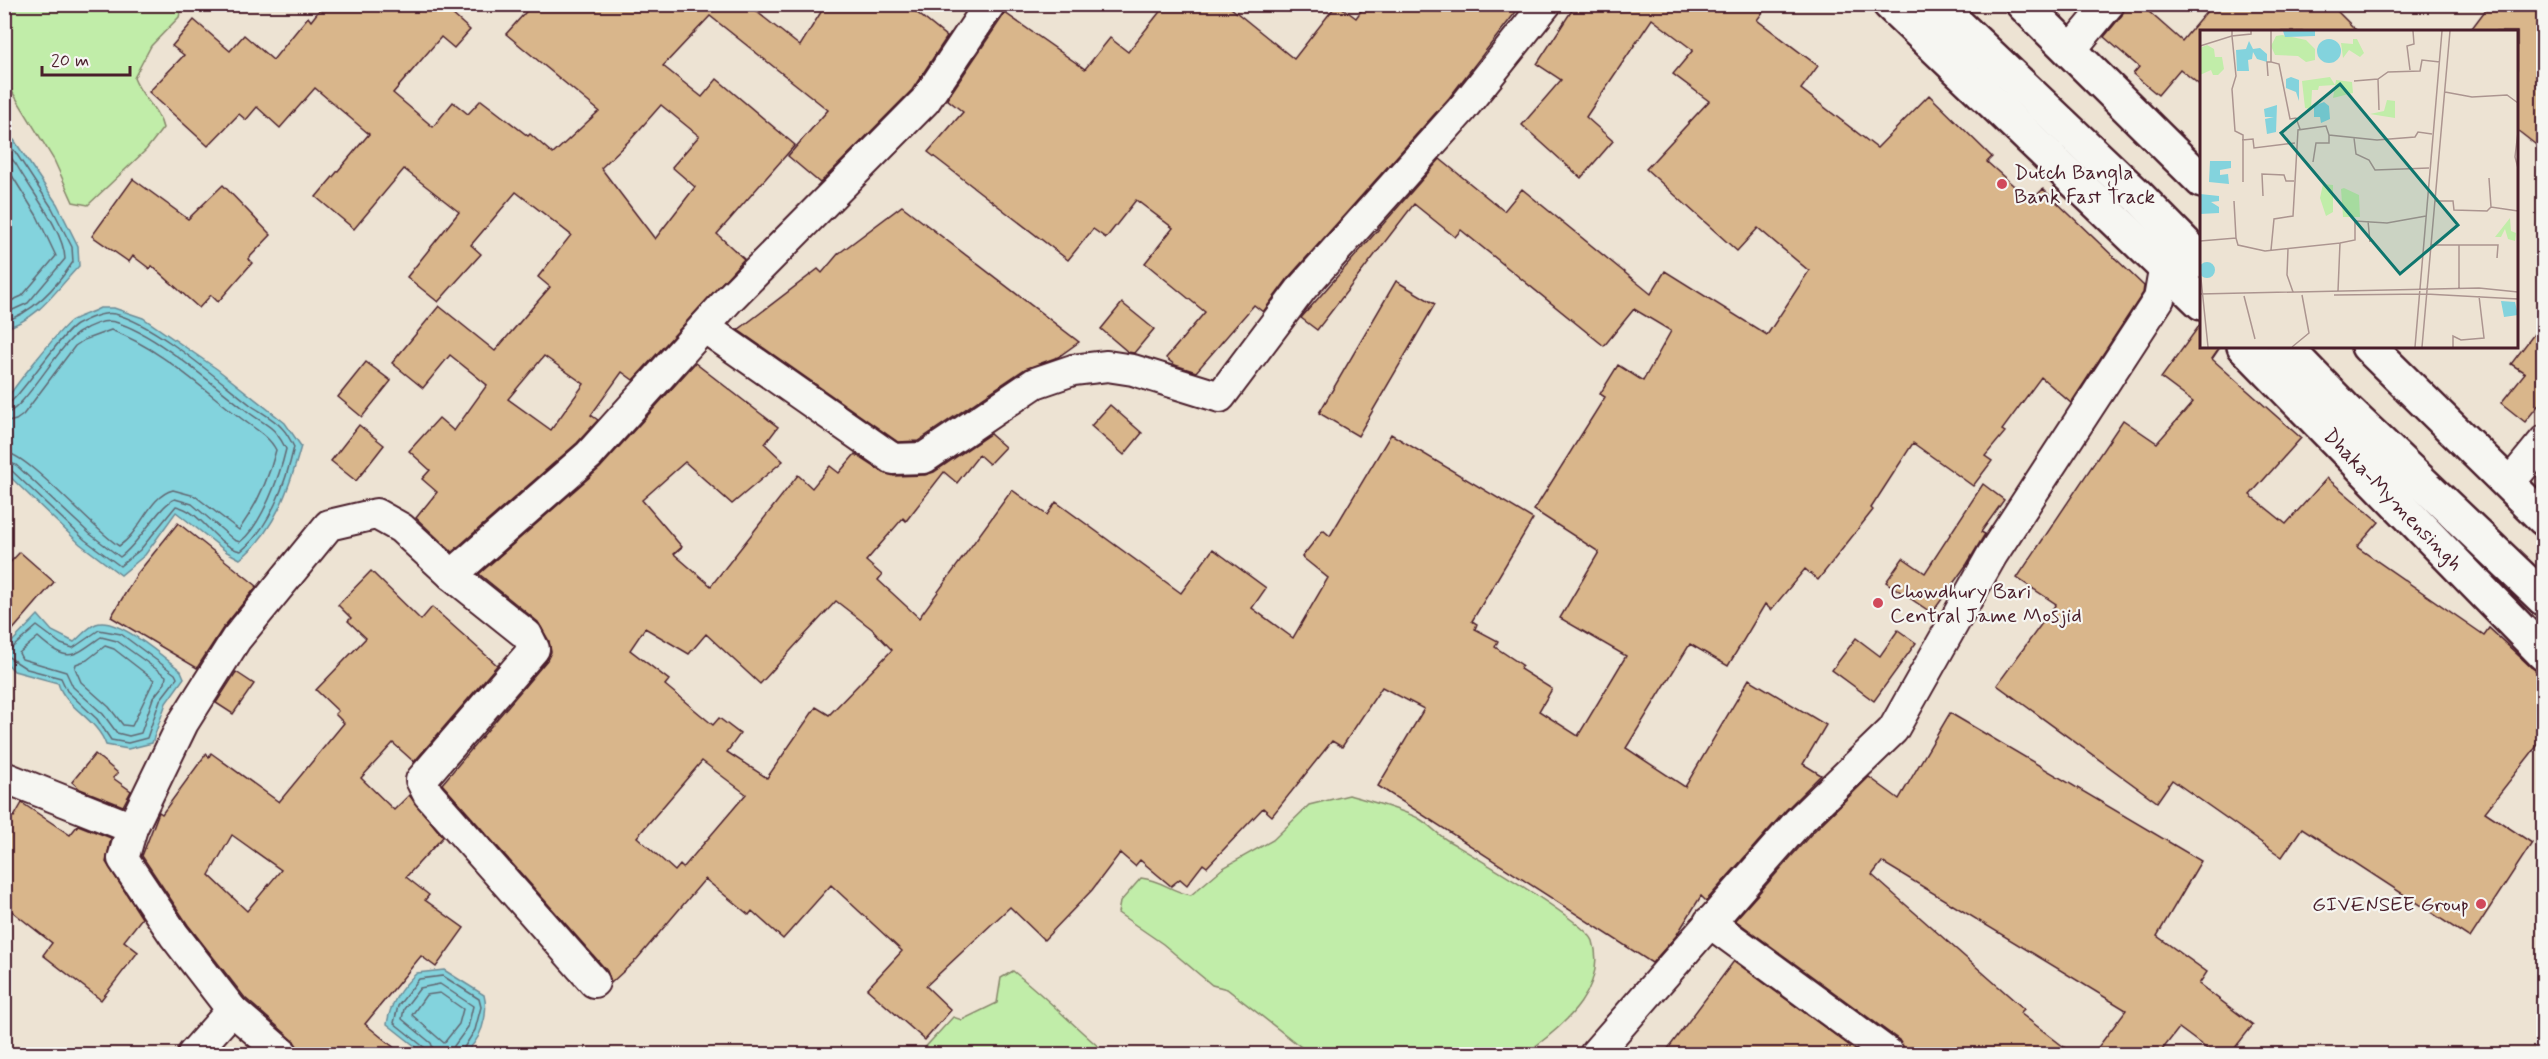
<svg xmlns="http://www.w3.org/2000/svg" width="2548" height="1059" font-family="Mynerve,sans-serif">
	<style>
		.green { fill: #c1eda9; stroke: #86866a; stroke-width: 1.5 }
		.water { fill: #83d3dd; stroke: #6c8b96; stroke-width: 1.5 }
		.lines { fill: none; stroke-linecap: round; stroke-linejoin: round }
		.shore { stroke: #616772; stroke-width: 1.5 }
		.building { fill: #d9b68b; stroke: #4a1f2b; stroke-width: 1.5; fill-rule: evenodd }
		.minor-casing { stroke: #4a1f2b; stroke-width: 34 }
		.highway-casing { stroke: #4a1f2b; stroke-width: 38 }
		.minor { stroke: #f6f6f2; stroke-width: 30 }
		.highway { stroke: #f6f6f2; stroke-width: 33 }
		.poi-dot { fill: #d1495b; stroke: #f6f6f2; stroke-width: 2 }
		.labels { text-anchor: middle; stroke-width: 4.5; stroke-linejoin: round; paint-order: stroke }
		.poi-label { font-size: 21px; fill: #4a1f2b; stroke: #f6f6f2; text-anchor: start }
		.street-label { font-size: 21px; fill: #4a1f2b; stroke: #f6f6f2 }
		.inset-road { fill: none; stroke: #ac9590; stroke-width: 1.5 }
		.view { fill: #0f766e; fill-opacity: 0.15; stroke: #0f766e; stroke-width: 3 }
		.inset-edge { fill: none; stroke: #4a1f2b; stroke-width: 3 }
	</style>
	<rect width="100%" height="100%" fill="#ede3d3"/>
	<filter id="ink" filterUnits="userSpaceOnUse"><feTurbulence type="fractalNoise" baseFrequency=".0167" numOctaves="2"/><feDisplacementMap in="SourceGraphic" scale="12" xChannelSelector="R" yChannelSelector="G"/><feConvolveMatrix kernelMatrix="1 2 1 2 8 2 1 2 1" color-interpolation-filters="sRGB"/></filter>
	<g filter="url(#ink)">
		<g class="green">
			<path d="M4 5H182L179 17 151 46 134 78C141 97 159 109 163 128L146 150 88 205 73 202 54 160 5 80Z"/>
			<path d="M1349 795C1372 802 1397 808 1418 818 1429 824 1437 834 1447 840 1470 854 1587 922 1593 941 1607 987 1566 1024 1533 1048L1534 1054H1310L1227 989 1212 985 1163 944 1118 913 1120 902 1141 878C1162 880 1171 892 1191 895L1223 868 1273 840 1309 805Z"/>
			<path d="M1013 971C1046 997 1075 1027 1107 1054H919L953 1017 962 1020 997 1003 1001 978Z"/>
		</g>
		<g class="water">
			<path d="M14 140 57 204 78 246 79 266C55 291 39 319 5 328V146Z"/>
			<path d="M100 308H114L143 318 217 369 285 423 301 446C290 486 275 532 240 559L227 552 176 512 145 555 121 575 80 544 5 472C4 456 1 416 5 403 9 392 61 328 71 321 79 316 91 313 100 308Z"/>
			<path d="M38 615 52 631 74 642C81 636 88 627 96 624 117 616 165 658 181 671L184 678 166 703 152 743 128 749 106 745C97 718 65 708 58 683L14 671 5 661V649Z"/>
			<path d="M444 970 484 995C489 1015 481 1043 462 1054H425L387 1024C390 1004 401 987 417 973Z"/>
		</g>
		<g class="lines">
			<g class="shore">
				<path d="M4 151 14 150 52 208 72 247 73 262C57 286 32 314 4 321"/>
				<path d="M4 158H11L16 164C30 190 64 230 65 259L28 303 4 314"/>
				<path d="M4 167 8 169 37 216 56 256 22 296 4 304"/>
				<path d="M4 406C16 405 59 335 76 325 87 319 103 311 115 314 157 325 217 379 252 406 262 413 274 419 282 428 287 433 291 441 294 447 286 482 270 528 241 551 215 546 202 511 176 506L140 550 120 566 85 540 11 470 4 469"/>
				<path d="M4 414C23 413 60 342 80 332 89 326 104 319 115 322 155 333 213 385 247 411 256 419 269 424 276 433 280 438 283 443 286 449 280 475 262 525 240 542L234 540 192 504 175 499C160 504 139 544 120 557L90 534 16 465 4 461"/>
				<path d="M4 423 16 420 23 415 75 346 84 340 111 330C160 348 201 388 242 419 255 429 269 436 276 450 269 478 256 506 239 530L195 496 173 490C149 496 141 532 119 546 93 530 28 453 4 452"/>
				<path d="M37 626 61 644 73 648 99 630 121 634 175 674 177 678 160 700 147 738 128 743 111 740 97 719 67 691 61 678 27 669 7 656V652Z"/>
				<path d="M38 637C68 664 73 657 101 637L117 641 166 676 165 683 153 698 141 733 129 736 117 733 103 714 73 687 66 672 22 659 19 653Z"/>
				<path d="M105 646 114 649 154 680 132 726 123 725 109 707 81 682 75 668 76 664 87 660Z"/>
				<path d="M440 993 463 1009 459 1024 444 1043 412 1015 426 995Z"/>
				<path d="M427 1054 425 1048 394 1023 398 1006 419 979 443 976 479 999 481 1007 475 1030 460 1054"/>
				<path d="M435 1054 431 1043 402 1019 404 1009 420 988 440 984 473 1006 468 1027 454 1046 452 1054"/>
			</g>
		</g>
		<g class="building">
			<path d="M324 4H441L470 30 454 48 441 37 393 93 433 127 453 102 468 114 481 100 528 136 530 134 553 154 599 111 506 34 533 4H747L800 46 826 4H906L947 37 912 90 820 183 788 156 828 110 710 16 663 66 702 97 717 79 795 145 717 234 744 259 633 380 622 372 591 415 598 420 577 443 452 552 416 518 437 492 422 479 430 470 409 451 439 418 454 431 487 385 450 355 423 388 392 363 439 306 495 351 550 287 538 277 571 235 516 192 471 245 481 254 438 302 407 277 459 212 404 169 354 229 316 197 369 134 315 88 280 128 257 107 246 120 239 114 208 146 149 92 184 55 172 46 194 20 230 51 244 35 273 60 308 17 311 21ZM661 105 699 136 672 167 695 187 655 239 601 168 632 138ZM544 356 584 384 551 430 508 399Z"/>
			<path d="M1166 4H1226L1294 59 1337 4 1356 18 1366 4H1522L1449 98 1289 277 1263 312 1254 305 1196 372 1175 365 1166 358 1205 312 1145 263 1173 228 1136 200 1106 238 1093 229 1068 260 928 152 963 112 947 99 1005 13 1085 69 1110 38 1128 52Z"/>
			<path d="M1576 4H1769L1757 20 1818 66 1801 89 1877 148 1929 95 1992 157 1987 162 2031 201 2043 189 2144 286 2143 293 2071 403 2041 377 2002 430 2005 432 1985 456 1992 461 1973 486 1913 443 1871 508 1873 510 1818 580 1805 569 1771 610 1765 604 1728 666 1690 644 1626 748 1685 787 1749 679 1826 725 1803 764 1821 775 1786 810 1706 901 1701 896 1676 936 1652 963 1378 786 1424 709 1382 687 1342 747 1332 741 1272 816 1263 808 1207 867 1203 864 1187 885 1180 879 1171 886 1140 860 1135 866 1120 853 1092 890 1044 940 1010 907 926 986 951 1010 925 1040 867 989 902 951 831 885 783 939 752 911 749 915 705 879 637 959 611 983 607 971 442 784 547 660 551 652 549 641 538 622 479 574 600 468 695 363 778 427 765 444 783 461 732 504 685 462 642 500 682 547 674 554 711 586 798 475 812 488 830 466 839 473 855 454 884 473 894 476 925 475 934 472 990 434 1005 447 989 464 979 455 957 483 944 472 906 521 903 518 866 561 882 575 878 580 919 618 1012 490 1047 515 1056 502 1181 593 1213 549 1266 588 1252 608 1293 638 1328 578 1302 557 1323 530 1330 536 1391 434 1533 519 1472 621 1477 624 1475 629 1498 641 1495 647 1522 665 1520 669 1552 689 1539 711 1578 736 1626 656 1560 618 1599 552 1534 510 1605 397 1600 394 1618 365 1643 381 1671 331 1634 309 1604 346 1461 230 1455 237 1414 204 1317 330 1301 318 1440 159 1504 211 1522 189 1651 294 1665 271 1767 335 1809 271 1758 228 1737 251 1646 169 1709 101 1673 74 1693 50 1652 19 1586 117 1613 141 1581 178 1522 125 1561 80 1537 64ZM836 601 872 629 892 650 829 715 816 707 767 778 727 752 740 734 719 718 713 725 665 685 669 680 630 650 645 628 689 654 706 634 760 684ZM702 761 746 794 683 868 680 865 675 871 637 837Z"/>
			<path d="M2126 4H2140L2182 41 2213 4H2330L2358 32H2202V87L2180 69 2158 95 2133 74 2139 67 2104 37 2122 15Z"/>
			<path d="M2490 4H2544V151L2517 130V32H2469Z"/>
			<path d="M133 179 188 219 223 185 271 235 248 259 252 263 218 302 211 295 199 308 152 266 150 269 133 256 129 262 92 236Z"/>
			<path d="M902 206 1079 342 1058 357 1025 369 918 441 898 442 738 330 818 269 822 273 838 254Z"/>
			<path d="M1396 281 1435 304 1358 436 1319 413Z"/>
			<path d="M1122 303 1154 329 1134 353 1128 352 1101 329Z"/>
			<path d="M2544 321V398L2525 422 2501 403 2525 373 2511 364Z"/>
			<path d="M2202 322V346H2221L2212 359 2301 438 2250 495 2286 524 2327 478 2379 522 2357 547 2484 635 2489 628 2531 667 2544 672V737L2485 812 2532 843 2470 938 2302 828 2282 857 2172 780 2157 802 1997 685 2056 604 2017 578 2123 420 2157 443 2193 402 2161 378Z"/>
			<path d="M366 362 391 381 362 417 338 397Z"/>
			<path d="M1110 405 1142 433 1124 455 1091 426Z"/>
			<path d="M359 425 384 445 356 481 331 461Z"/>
			<path d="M1983 484 2004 500 1981 532 1985 534 1967 564 1932 613 1886 582 1903 558 1925 573Z"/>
			<path d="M178 523 257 586 223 628 197 668 111 617 137 574Z"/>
			<path d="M20 552 54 582 4 640V569Z"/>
			<path d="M371 571 421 620 432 607 497 665 500 662 414 762 393 743 361 778 394 810 409 795 443 837 406 877 429 895 425 900 464 928 436 967 421 956 365 1024 402 1054H300L294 1041 245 998 188 925 142 856 159 812 162 814 206 754 209 757 211 753 279 802 344 723 335 714 338 711 316 690 366 638 348 621 351 618 338 605ZM232 835 281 870 247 911 209 875Z"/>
			<path d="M1898 630 1916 643 1874 701 1832 670 1856 638 1880 656Z"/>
			<path d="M236 672 254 684 233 714 216 703Z"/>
			<path d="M1950 713 2201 861 2157 936 2207 972 2199 984 2253 1025 2230 1054H2214L2179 1028 2159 1054H2093L2126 1010 1882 862 1872 875 2024 1009 2020 1013 2073 1054H1906L1899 1040 1735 920 1812 833 1869 777 1899 799Z"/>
			<path d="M95 754 118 773 113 778 131 791 123 806 80 789 72 782Z"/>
			<path d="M22 803 70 835 78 825 111 838 106 862 142 918 124 941 138 952 101 1000 43 955 52 943 4 905V811L14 817Z"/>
			<path d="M1734 961 1861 1054H1664Z"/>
		</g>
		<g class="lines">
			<defs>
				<g id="minor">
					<path d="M2070 51 2109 4"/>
					<path d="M704 327 893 459 924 458 1035 383 1073 370 1107 366 1133 370 1220 397 1302 288 1462 109 1546 4"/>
					<path d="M2508 485 2544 441"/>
					<path d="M452 575 527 635 534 649 421 780 428 794 594 982"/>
					<path d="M4 777 132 828"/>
					<path d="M1709 922 1889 1054"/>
					<path d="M193 1054 232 1010"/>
					<path d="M283 1054 232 1010 174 935 123 859 132 828 183 723 236 639 329 525 376 514 401 528 452 575 589 455 730 298 925 101 990 4"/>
					<path d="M1595 1054 1799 821 1893 730 1992 555 2159 299 2165 265"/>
				</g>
				<g id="highway">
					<path d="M1890 4 2202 303"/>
					<path d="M1936 4 2138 196 2202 261"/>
					<path d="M2023 4 2202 181"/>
					<path id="s1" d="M2244 346 2544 654"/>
					<path d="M2284 346 2347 411 2544 599"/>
					<path d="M2368 346 2544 519"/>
				</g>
			</defs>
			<use href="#minor" class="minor-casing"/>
			<use href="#highway" class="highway-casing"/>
			<use href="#minor" class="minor"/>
			<use href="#highway" class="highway"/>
		</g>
	</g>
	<g class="poi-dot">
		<circle cx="2002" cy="184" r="6"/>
		<circle cx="1878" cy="603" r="6"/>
		<circle cx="2481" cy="904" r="6"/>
	</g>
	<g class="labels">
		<g class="poi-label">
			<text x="2014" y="179">Dutch Bangla<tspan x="2014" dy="24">Bank Fast Track</tspan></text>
			<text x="1890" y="598">Chowdhury Bari<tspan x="1890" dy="24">Central Jame Mosjid</tspan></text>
			<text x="2469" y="911" text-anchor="end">GIVENSEE Group</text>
		</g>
		<g class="street-label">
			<text dy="7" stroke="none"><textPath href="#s1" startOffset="214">Dhaka-Mymensingh</textPath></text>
		</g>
	</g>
	<g transform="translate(2200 30)">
		<rect width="318" height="318" fill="#ede3d3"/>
		<path d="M82 5 106 10 115 19V30L106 32 98 26 75 25 71 16 76 6ZM153 9H157L164 23 160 27 149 20 143 28 141 13 153 14ZM7 15 14 19 15 27H22L24 39 18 45H13L11 40 0 45V18ZM130 47 135 55 119 56 118 60H112L111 79 105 78 102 51ZM136 50 152 52 153 63 133 68ZM187 70 195 71V88L170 84 184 81ZM123 154 133 155V182L126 186 120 168ZM144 158 159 165 160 187H143L141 159ZM310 188 311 201 316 203 315 211 308 209 305 199 301 207H295Z" fill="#c1eda9"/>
		<path d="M83 1H115V6L85 7ZM117 21a12 12 0 1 1 24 0a12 12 0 1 1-24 0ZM49 11 53 19 60 18 67 24V32L57 29 53 22 52 29 48 30 49 41H37L36 20 46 19ZM91 47 99 50V71L96 62 86 58V49ZM124 72 129 76 130 89 121 93 120 87H114V76ZM77 75 76 102 67 104 65 89 74 87H65L64 79ZM10 131H31V138L20 140V145L28 144 29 154 9 152ZM0 164 19 166V171L11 172 19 177V183L0 184ZM-1 240a8 8 0 1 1 16 0a8 8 0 1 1-16 0ZM301 271 315 272 318 285 304 287Z" fill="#83d3dd"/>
		<path class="inset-road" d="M71 1V32L79 34 90 89 96 88 100 99M0 16 32 6V1M210 40 207 16 214 14 213 1M68 46 67 32H71M178 49 179 80M154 51 178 49 188 42 220 41 222 30 240 32M245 62 272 67 307 65 318 73M318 102 315 127 318 138M154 108 156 124 169 130 175 140 229 138M42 110 53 109 54 118 95 113M113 132 116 113H129V105M289 148 291 177M43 152V105L35 101 32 59 36 46 32 6 51 4V1M63 166 62 144 84 145 86 151H94M34 171 36 208M235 171H253L254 180 287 181 291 177 318 181M168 191 170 212M0 211 36 208 38 215 65 221 140 213 138 261M140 213 155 210V191L187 193 226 186M231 215H259V259M259 215H298L297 228M88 219 87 245 93 262M71 220 74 189 93 186 98 100 126 96 129 105 177 110 215 107 218 102 232 104M0 239 8 317M0 264 279 258 318 262M134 265 226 264 318 269M44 266 55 309M92 317 109 303 102 265M215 317 242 1M222 317 250 1M253 317V306L261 310 284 308 279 266"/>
		<path class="view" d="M140 54 258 195 200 244 81 103Z"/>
		<rect width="318" height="318" class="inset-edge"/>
	</g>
	<rect width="2548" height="1059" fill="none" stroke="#f6f6f2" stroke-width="24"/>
	<rect x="12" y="12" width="2524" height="1035" fill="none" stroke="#4a1f2b" stroke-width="2" filter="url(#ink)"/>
	<path d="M42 66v9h88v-9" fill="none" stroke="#4a1f2b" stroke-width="3"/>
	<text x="51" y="66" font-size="18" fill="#4a1f2b" stroke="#f6f6f2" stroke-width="4.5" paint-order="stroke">20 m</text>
</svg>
